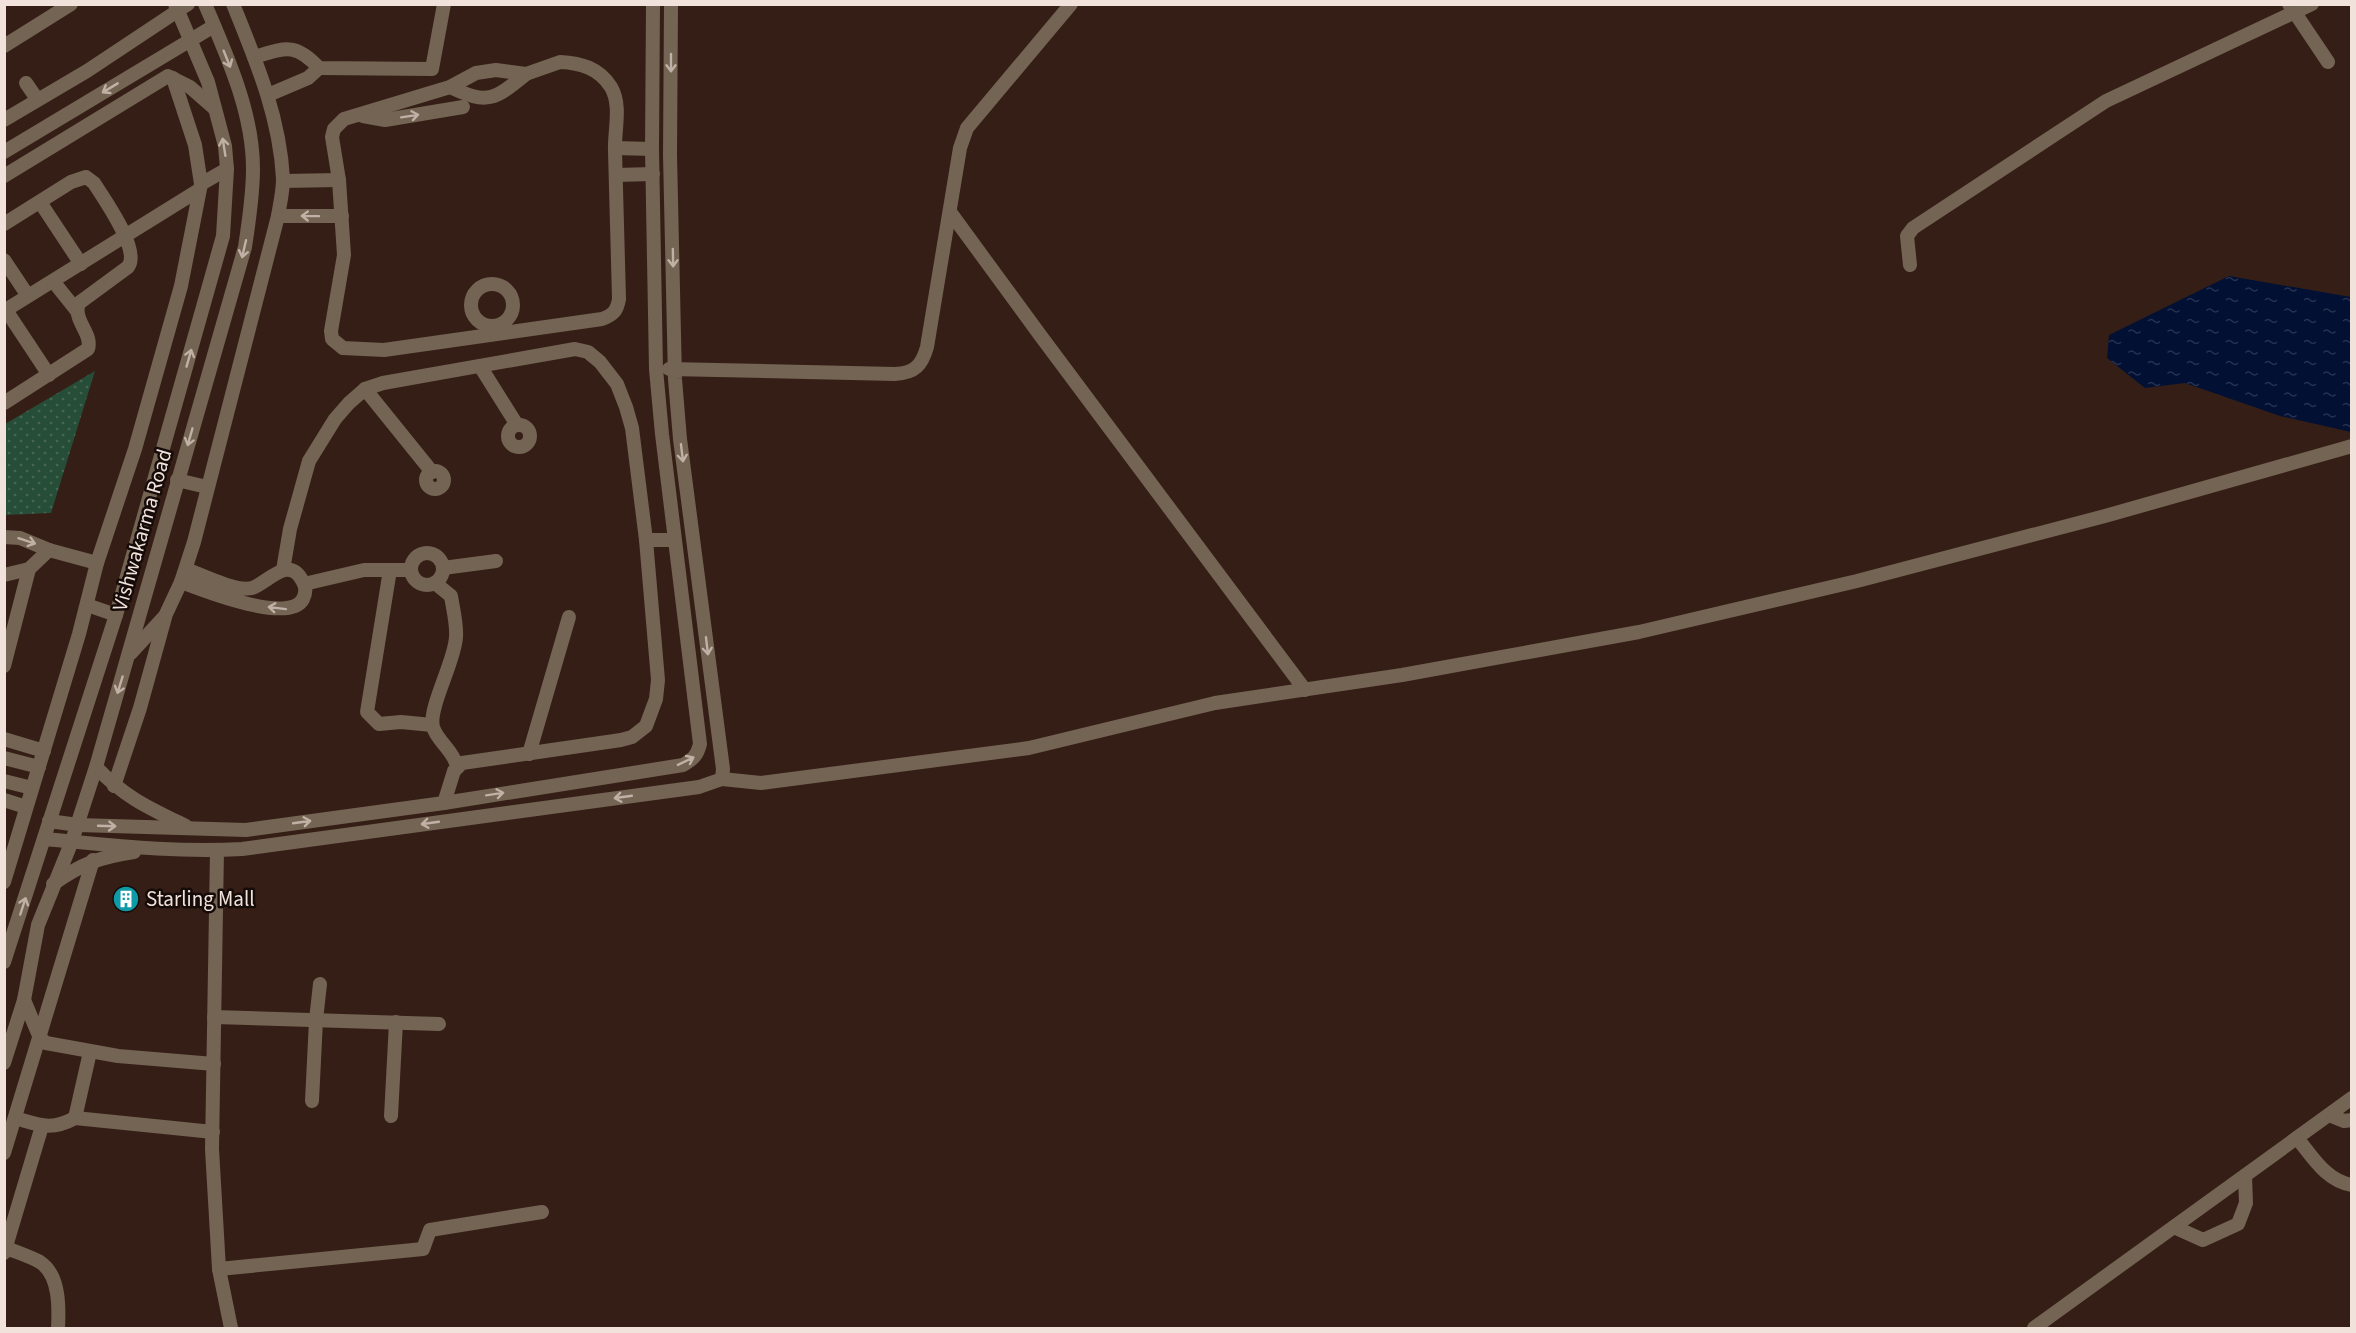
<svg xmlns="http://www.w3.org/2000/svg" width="2356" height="1333" font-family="'Source Sans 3',sans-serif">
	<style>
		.green { fill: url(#green-dots) }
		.water { fill: url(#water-ripples) }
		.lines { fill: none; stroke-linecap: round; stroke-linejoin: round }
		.minor { stroke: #746453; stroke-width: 14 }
		.oneway { stroke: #c0b0a5 }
		.labels { text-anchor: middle; stroke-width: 5; stroke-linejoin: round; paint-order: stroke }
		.street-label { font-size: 21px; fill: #f2e2dc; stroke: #150b08 }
		.poi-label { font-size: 21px; fill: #f2e2dc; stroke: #150b08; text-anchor: start }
	</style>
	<defs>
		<pattern id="green-dots" width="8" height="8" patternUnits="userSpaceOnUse" patternTransform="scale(1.5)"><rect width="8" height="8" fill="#264d37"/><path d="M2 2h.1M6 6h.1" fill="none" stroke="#466653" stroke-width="1.8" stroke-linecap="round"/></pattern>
		<pattern id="water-ripples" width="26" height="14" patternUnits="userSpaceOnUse" patternTransform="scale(1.5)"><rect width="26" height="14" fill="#011033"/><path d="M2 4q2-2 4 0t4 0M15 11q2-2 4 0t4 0" fill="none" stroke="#263250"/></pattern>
	</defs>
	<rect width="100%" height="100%" fill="#351e16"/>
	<path class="green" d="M95 371 51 513 5 515V424Z"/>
	<path class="water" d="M2229 276 2351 297V432L2280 416 2185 383 2145 388 2107 358 2109 335Z"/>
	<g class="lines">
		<g class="minor">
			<path d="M671 4 670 155 675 379 680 439 723 769 722 779"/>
			<path d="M2289 4 2328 62"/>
			<path d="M4 46 71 4"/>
			<path d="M254 57C285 48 295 42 319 68L432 69 444 4"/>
			<path d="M560 62C581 63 599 68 611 87 622 106 614 131 615 151 616 200 618 250 619 299 617 311 613 315 602 319L384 350 343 348 332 339 331 331 344 255 339 180 332 137 334 129 344 119 450 87 476 73 496 70 526 74Z"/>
			<path d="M170 77 190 87 214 108"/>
			<path d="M26 83 37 99"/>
			<path d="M450 87C488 105 494 100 526 74"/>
			<path d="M268 95 308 78 319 68"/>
			<path d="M363 116 385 120 463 107"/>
			<path d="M4 120 87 71 188 4"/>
			<path d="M615 148 652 149"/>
			<path d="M4 152 214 26"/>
			<path d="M616 175 653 174"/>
			<path d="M4 176 168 76"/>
			<path d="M283 181 339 180"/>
			<path d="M201 184 227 169"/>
			<path d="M40 202 81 264"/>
			<path d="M950 212 1040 335 1305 690"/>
			<path d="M278 216H342"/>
			<path d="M4 224 71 182 86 177 94 183C104 199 141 250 128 267L79 303C72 320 93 333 88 349L4 403"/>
			<path d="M4 260 28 296"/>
			<path d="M1910 265 1907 236 1913 228 2106 101 2312 4"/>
			<path d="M53 281 77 311"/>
			<circle cx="492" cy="305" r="21"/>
			<path d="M6 310 49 375"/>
			<path d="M4 311 199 190"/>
			<path d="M480 366 517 425"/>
			<path d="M669 369 895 374C915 373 922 365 927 347L960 148 967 128 1071 4"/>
			<path d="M365 389 432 472"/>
			<circle cx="519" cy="436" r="11"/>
			<circle cx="435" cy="480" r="9"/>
			<path d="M177 480 207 487"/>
			<path d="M4 537 20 538 49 550 97 563 79 634 4 882"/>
			<path d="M646 540H674"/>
			<circle cx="427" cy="569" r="16"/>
			<path d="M97 563 135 449 181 286 201 184 195 145 173 78"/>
			<path d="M443 568 496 561"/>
			<path d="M283 570 290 529 309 461 335 419 349 403 365 389 383 383 575 349 588 352 600 362 617 384 626 407 632 428 646 540 658 680 656 699 646 726 632 737 621 740 462 763 454 771 444 803"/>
			<path d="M390 570 367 712 379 724 401 722 432 725"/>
			<path d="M4 575 29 569 49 550"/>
			<path d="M181 582C202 590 290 625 303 599 306 593 306 587 303 582 289 553 267 584 252 588 236 592 202 575 186 569"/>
			<path d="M435 583 451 596C453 609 457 624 456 637 455 661 428 708 433 727 437 741 453 750 457 766"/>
			<path d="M304 584 364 570H411"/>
			<path d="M87 605 116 615"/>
			<path d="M131 653 164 617"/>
			<path d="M4 666 29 569"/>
			<path d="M4 739 44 751"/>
			<path d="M529 754 569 617"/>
			<path d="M4 758 39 767"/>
			<path d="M96 767C124 797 149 808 186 826"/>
			<path d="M4 781 32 788"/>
			<path d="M114 786 140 708 166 614 181 582 194 542 278 216C280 204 283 191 283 179 280 117 256 61 233 4"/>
			<path d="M4 800 26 807"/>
			<path d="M49 821 78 825 246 830 444 803 683 765C693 759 697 756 700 744L662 434 656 369 652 149 653 4"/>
			<path d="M44 839C110 845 176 853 242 849L699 787 722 779 761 783 1029 748 1215 703 1402 675 1639 632 1857 581 2105 516 2352 446"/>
			<path d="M217 851 212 1149 219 1269 231 1328"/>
			<path d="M53 884C81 864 100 857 134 852"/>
			<path d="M4 962 116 615 223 236 227 169 225 146 208 82 175 4"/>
			<path d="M24 1000 40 1038 46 1043 118 1056 214 1064"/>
			<path d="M214 1017 439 1024"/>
			<path d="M4 1063 24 1000 38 925 72 841 96 767 245 247C249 221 253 195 253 169 253 112 227 56 205 4"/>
			<path d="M312 1101 316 1020 320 984"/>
			<path d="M2329 1115 2344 1121 2352 1120"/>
			<path d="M391 1116 396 1022"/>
			<path d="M15 1118C40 1125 51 1131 75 1118L213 1132"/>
			<path d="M75 1118 90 1052"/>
			<path d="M2297 1138C2312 1156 2326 1181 2352 1185"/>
			<path d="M4 1153 93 860"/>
			<path d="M2174 1227 2203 1240 2238 1224 2246 1203 2245 1176"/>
			<path d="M4 1247C16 1252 29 1256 40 1262 60 1275 59 1308 58 1328"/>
			<path d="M4 1253 42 1126"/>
			<path d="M219 1269 423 1249 430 1230 542 1212"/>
			<path d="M2034 1328 2352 1098"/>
		</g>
	</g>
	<defs><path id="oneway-shaft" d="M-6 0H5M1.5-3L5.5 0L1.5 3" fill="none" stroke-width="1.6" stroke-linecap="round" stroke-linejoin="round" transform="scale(1.5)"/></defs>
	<g class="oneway">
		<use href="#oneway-shaft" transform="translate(227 59) rotate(68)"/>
		<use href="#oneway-shaft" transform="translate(671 63) rotate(90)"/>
		<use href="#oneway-shaft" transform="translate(110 88) rotate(149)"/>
		<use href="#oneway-shaft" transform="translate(410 116) rotate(-9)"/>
		<use href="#oneway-shaft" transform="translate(224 147) rotate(-99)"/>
		<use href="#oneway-shaft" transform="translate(310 216) rotate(-179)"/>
		<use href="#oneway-shaft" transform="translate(244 249) rotate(103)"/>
		<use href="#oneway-shaft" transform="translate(673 258) rotate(89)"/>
		<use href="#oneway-shaft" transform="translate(189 358) rotate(-74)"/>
		<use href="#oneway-shaft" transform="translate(190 437) rotate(106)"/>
		<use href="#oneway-shaft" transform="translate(682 453) rotate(83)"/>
		<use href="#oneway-shaft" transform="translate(27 541) rotate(18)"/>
		<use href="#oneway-shaft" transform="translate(277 608) rotate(-173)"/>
		<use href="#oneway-shaft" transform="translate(707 646) rotate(83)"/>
		<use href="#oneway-shaft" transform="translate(120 685) rotate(107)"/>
		<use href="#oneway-shaft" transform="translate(686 761) rotate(-26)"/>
		<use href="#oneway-shaft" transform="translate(495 794) rotate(-9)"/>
		<use href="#oneway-shaft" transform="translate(623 797) rotate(172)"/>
		<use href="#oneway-shaft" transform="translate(302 822) rotate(-8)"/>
		<use href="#oneway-shaft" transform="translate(430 823) rotate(172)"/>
		<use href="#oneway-shaft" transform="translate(107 826) rotate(2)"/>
		<use href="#oneway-shaft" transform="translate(23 906) rotate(-72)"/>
	</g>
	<defs>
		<symbol id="building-disc" viewBox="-11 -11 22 22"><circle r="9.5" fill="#0f9aa8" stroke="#150b08"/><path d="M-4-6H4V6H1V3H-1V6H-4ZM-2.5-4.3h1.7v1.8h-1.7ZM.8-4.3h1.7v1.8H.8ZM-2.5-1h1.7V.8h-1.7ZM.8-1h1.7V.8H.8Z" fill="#fff"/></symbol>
	</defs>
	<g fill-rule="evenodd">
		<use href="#building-disc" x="111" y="884" width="30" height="30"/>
	</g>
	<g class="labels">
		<g class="street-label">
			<text transform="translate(142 530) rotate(-74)" y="7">Vishwakarma Road</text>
		</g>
		<g class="poi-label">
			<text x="146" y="906">Starling Mall</text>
		</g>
	</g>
	<rect width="2356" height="1333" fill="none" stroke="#f2e2dc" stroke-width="12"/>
</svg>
